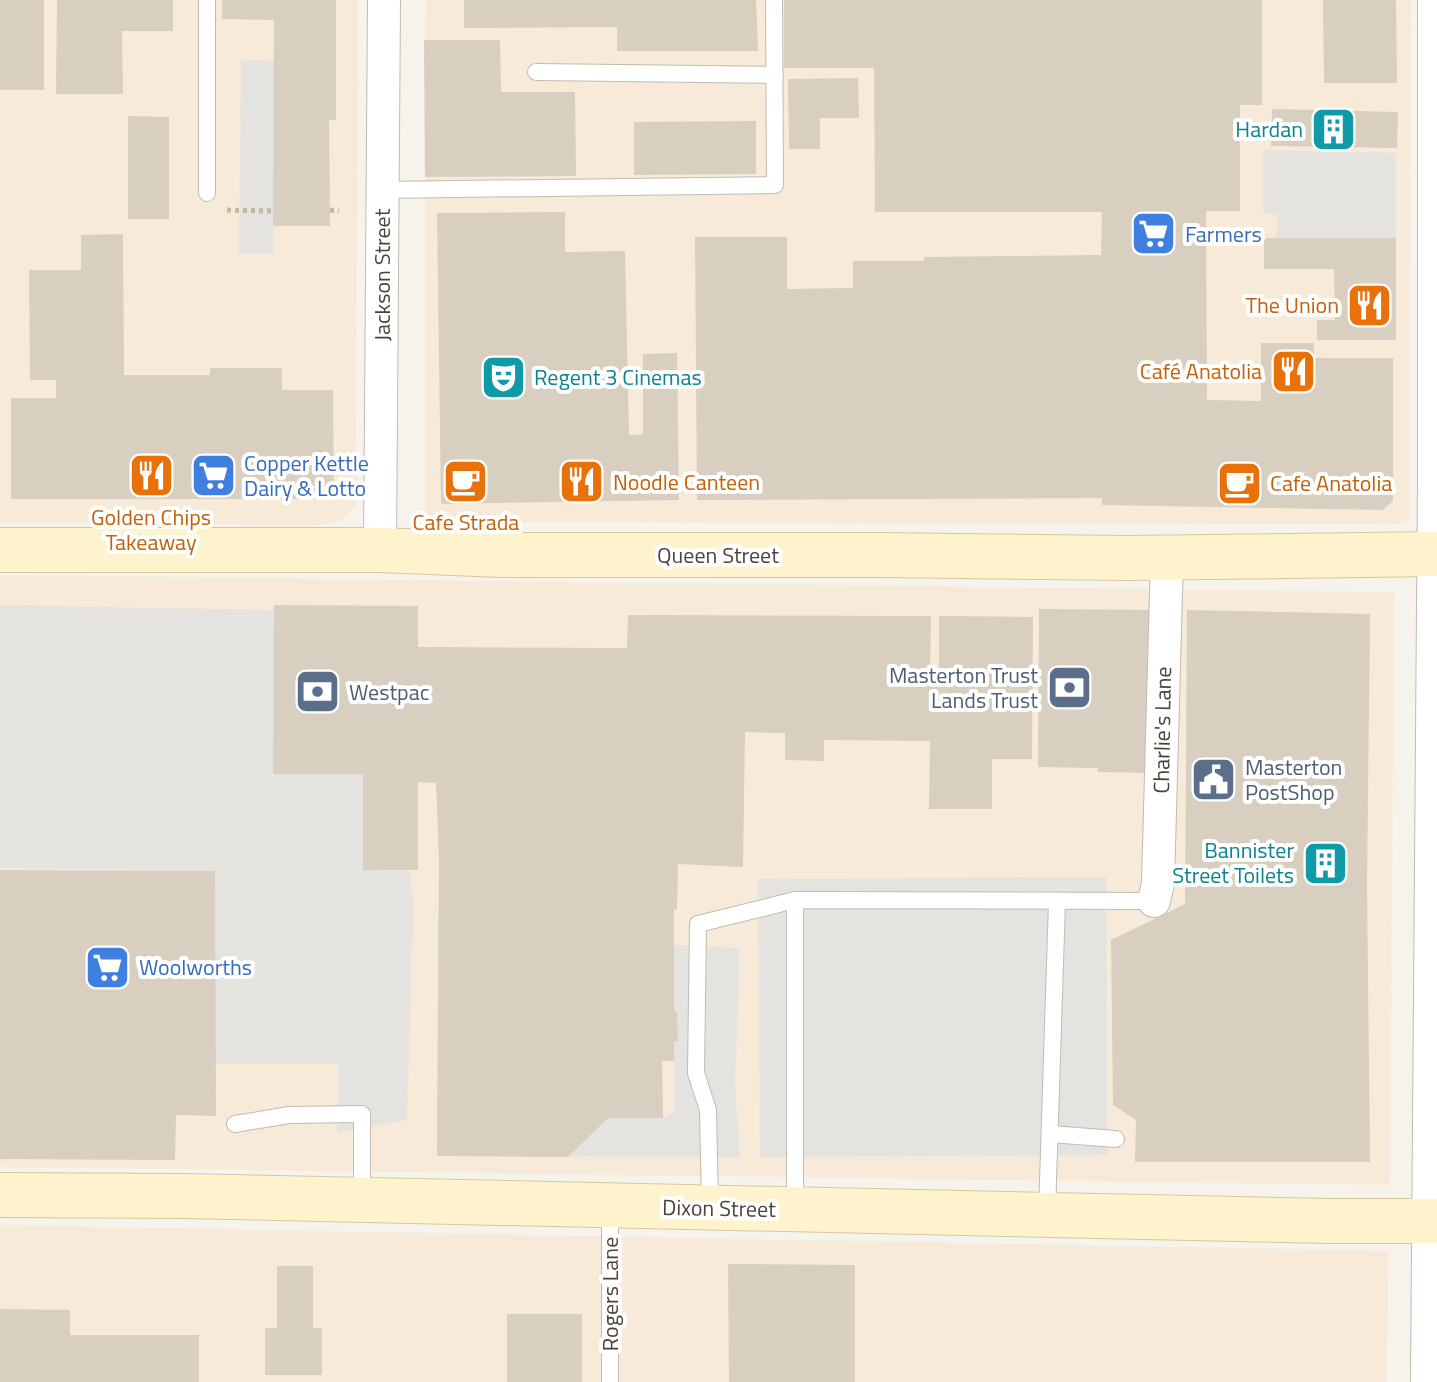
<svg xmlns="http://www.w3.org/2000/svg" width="1437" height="1382" font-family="'Titillium Web',sans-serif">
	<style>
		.commercial { fill: #f7ead8 }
		.parking { fill: #e5e3e0 }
		.building { fill: #d8cfc1 }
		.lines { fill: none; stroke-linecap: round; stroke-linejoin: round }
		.lane-casing { stroke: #c2bbae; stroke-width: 18 }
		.street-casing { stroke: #c2bbae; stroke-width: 34 }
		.secondary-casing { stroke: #d6c79b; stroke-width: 46 }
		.path { stroke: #c4b79f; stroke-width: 5; stroke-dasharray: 4 4; stroke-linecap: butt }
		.lane { stroke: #fff; stroke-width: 16 }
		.street { stroke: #fff; stroke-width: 32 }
		.secondary { stroke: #fff3cd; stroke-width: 44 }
		.labels { text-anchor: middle; stroke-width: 8; stroke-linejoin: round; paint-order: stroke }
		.culture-label { font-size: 22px; fill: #0d838f; stroke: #fff; text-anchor: end }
		.shop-label { font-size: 22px; fill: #366cbe; stroke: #fff; text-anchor: start }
		.street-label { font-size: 22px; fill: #4b4439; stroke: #fff }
		.food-label { font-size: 22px; fill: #c56008; stroke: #fff; text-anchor: end }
		.service-label { font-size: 22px; fill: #4e5e75; stroke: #fff; text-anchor: start }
	</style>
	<rect width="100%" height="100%" fill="#f6f3ec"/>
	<g class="commercial">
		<path d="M0 0H358L356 506 342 520 319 525 0 523Z"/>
		<path d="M426 0H1411L1409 519 1397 524 425 522Z"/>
		<path d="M0 575 1394 592 1390 1185 0 1167Z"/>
		<path d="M0 1225 1389 1251 1386 1382H0Z"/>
	</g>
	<g class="parking">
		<path d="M241 60 276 61 273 254H239Z"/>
		<path d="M1263 150 1396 153V238H1276L1277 215 1263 212Z"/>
		<path d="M0 605 274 610 273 774H363V870L410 871 413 906 407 1120 337 1133 338 1064H215V871L0 868Z"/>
		<path d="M1106 877 1108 1155 760 1157 758 879Z"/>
		<path d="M438 913 660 921 663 1118 674 1112V1041L678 1040 677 1011H674V945L740 948 735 1086 740 1157 437 1156Z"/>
	</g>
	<g class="building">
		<rect x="0" y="0" width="44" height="90"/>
		<path d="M57 0H173V31H122L123 94H56Z"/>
		<path d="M222 0H336V120H329L330 226H273L274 20 222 19Z"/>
		<path d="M464 0H756L758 51H617V27L464 28Z"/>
		<path d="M784 0H1262V105H1240V211H1206L1207 400 1261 401V343H1314V358H1393V501L1383 510 1102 505V498L697 500 695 237H787V289L853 288V261H924V257L1101 255 1102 212H875L874 68H784Z"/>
		<path d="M1323 0H1396L1397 83H1324Z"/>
		<path d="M424 40H500L501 92H575L576 176 425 177Z"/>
		<path d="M858 78 859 118H820V149H789L788 79Z"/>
		<path d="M1272 109 1398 112 1397 148 1271 146Z"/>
		<path d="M128 116 169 117V219H128Z"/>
		<path d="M756 121V174L634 175V122Z"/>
		<path d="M565 212V252L625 251 629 435 643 434V354L677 353 679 500 441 504 437 213Z"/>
		<path d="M123 234 124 375H210V368H282V390H333L334 499H11V398H56V380H30L29 270H81V235Z"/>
		<path d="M1264 238H1396V340H1317V320H1335L1334 269H1264Z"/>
		<path d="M274 605 418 606V647L627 648 628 615 931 616 930 675H939V616L1033 617 1032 759H992V809H929L930 741 824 740V761L785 760V733L745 732 743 867 678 864 677 910 674 909V1011H677L678 1041H674V1061H662L663 1118H608L568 1157 437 1156 439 861 436 783 418 782V870H363V774H273Z"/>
		<path d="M1039 609 1156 610 1154 773 1098 772V768L1038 767Z"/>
		<path d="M1187 610 1370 614 1367 885 1370 1162H1135L1136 1120 1113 1105 1111 940 1185 904Z"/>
		<path d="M0 870 215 871 216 1116 176 1115 175 1160 0 1159Z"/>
		<path d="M728 1264 855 1265V1382H729Z"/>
		<path d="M277 1266H313V1328H322V1375H265V1328H277Z"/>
		<path d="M0 1309 70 1310V1335H199V1382H0Z"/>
		<rect x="507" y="1314" width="75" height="68"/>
	</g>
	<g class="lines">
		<defs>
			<g id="lane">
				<path d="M207 0V193"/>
				<path d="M536 72 775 75"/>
				<path d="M382 190 775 185 774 0"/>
				<path d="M235 1124 289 1115 362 1114V1198"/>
				<path d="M1050 1134 1116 1139"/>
				<path d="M710 1206 708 1110 696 1073 698 924 795 900 1154 901"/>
				<path d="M610 1207V1382"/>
				<path d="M795 1207V900"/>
				<path d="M1047 1212 1057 902"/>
			</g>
			<g id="street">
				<path d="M380 550 384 0"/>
				<path d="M1154 901 1158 883 1167 557"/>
				<path d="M1427 1382 1434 478V0"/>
			</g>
			<g id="secondary">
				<path d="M0 550H380L501 555H880L1127 558 1437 554"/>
				<path d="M0 1195 183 1196 1330 1221H1437"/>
			</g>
		</defs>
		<use href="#lane" class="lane-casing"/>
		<use href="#street" class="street-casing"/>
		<use href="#secondary" class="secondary-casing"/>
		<g class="path">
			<path d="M227 210 274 211"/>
			<path d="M330 210 339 211"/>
		</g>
		<use href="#lane" class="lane"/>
		<use href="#street" class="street"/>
		<use href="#secondary" class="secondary"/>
	</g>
	<defs>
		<symbol id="building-square" viewBox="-11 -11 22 22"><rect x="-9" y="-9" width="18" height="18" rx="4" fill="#0f9aa8" stroke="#fff"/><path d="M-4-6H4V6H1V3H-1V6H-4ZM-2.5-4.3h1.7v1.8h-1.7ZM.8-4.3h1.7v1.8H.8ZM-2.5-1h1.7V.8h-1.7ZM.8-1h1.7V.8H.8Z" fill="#fff"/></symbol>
		<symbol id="supermarket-square" viewBox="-11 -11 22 22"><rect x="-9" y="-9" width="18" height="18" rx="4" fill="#3f7fe0" stroke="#fff"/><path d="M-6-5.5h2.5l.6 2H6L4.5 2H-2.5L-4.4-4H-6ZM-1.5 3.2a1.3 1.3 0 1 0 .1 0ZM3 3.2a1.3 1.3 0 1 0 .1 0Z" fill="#fff"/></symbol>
		<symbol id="restaurant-square" viewBox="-11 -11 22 22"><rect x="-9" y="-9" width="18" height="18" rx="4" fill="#e8710a" stroke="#fff"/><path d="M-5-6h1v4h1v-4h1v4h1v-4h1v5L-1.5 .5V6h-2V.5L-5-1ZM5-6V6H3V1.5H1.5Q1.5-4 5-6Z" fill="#fff"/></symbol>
		<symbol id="theatre-square" viewBox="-11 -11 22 22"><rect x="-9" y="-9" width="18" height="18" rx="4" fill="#0f9aa8" stroke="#fff"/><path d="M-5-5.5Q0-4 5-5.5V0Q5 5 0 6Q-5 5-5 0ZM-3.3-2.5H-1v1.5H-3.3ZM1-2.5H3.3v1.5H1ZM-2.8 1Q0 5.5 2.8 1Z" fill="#fff"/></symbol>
		<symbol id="cafe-square" viewBox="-11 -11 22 22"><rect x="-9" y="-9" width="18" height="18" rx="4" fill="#e8710a" stroke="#fff"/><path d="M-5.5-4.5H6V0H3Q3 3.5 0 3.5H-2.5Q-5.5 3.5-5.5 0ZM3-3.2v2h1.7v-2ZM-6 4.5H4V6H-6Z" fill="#fff"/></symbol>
		<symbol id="bank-square" viewBox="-11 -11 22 22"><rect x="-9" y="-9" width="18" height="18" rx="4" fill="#5c6f8a" stroke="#fff"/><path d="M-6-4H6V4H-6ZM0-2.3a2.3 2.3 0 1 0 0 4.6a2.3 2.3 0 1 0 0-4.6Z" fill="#fff"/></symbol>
		<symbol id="civic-square" viewBox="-11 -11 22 22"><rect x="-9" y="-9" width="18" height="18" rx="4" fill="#5c6f8a" stroke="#fff"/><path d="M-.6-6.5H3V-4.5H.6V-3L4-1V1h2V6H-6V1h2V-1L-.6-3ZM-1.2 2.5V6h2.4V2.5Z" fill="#fff"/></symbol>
	</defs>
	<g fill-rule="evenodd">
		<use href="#building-square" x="1308" y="104" width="51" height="51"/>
		<use href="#supermarket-square" x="1128" y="208" width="51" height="51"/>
		<use href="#restaurant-square" x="1344" y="280" width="51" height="51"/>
		<use href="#restaurant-square" x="1268" y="346" width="51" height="51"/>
		<use href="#theatre-square" x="478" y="352" width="51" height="51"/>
		<use href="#restaurant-square" x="126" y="450" width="51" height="51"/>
		<use href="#supermarket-square" x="188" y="450" width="51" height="51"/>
		<use href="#cafe-square" x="440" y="456" width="51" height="51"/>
		<use href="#restaurant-square" x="556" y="456" width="51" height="51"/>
		<use href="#cafe-square" x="1214" y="458" width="51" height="51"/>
		<use href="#bank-square" x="1044" y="662" width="51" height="51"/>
		<use href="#bank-square" x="292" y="666" width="51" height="51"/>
		<use href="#civic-square" x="1188" y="754" width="51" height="51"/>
		<use href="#building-square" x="1300" y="838" width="51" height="51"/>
		<use href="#supermarket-square" x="82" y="942" width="51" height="51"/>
	</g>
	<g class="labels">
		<g class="culture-label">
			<text x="1303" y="137">Hardan</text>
			<text x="534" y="385" text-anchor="start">Regent 3 Cinemas</text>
			<text x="1294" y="858">Bannister<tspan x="1294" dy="25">Street Toilets</tspan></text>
		</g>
		<g class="shop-label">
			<text x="1185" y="242">Farmers</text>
			<text x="244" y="471">Copper Kettle<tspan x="244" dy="25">Dairy &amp; Lotto</tspan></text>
			<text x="139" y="975">Woolworths</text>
		</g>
		<g class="street-label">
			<text transform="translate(382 275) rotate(-90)" y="8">Jackson Street</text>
			<text x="718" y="563">Queen Street</text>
			<text transform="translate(1162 730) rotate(-89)" y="8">Charlie's Lane</text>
			<text transform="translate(719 1208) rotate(1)" y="8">Dixon Street</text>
			<text transform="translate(610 1294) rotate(-90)" y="8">Rogers Lane</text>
		</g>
		<g class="food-label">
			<text x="1339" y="313">The Union</text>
			<text x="1262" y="379">Café Anatolia</text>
			<text x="613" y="490" text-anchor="start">Noodle Canteen</text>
			<text x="1270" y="491" text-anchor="start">Cafe Anatolia</text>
			<text x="151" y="525" text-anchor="middle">Golden Chips<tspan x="151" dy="25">Takeaway</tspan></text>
			<text x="466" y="530" text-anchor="middle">Cafe Strada</text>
		</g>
		<g class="service-label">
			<text x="1038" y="683" text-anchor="end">Masterton Trust<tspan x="1038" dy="25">Lands Trust</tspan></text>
			<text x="349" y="700">Westpac</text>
			<text x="1245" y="775">Masterton<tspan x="1245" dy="25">PostShop</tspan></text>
		</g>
	</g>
</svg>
